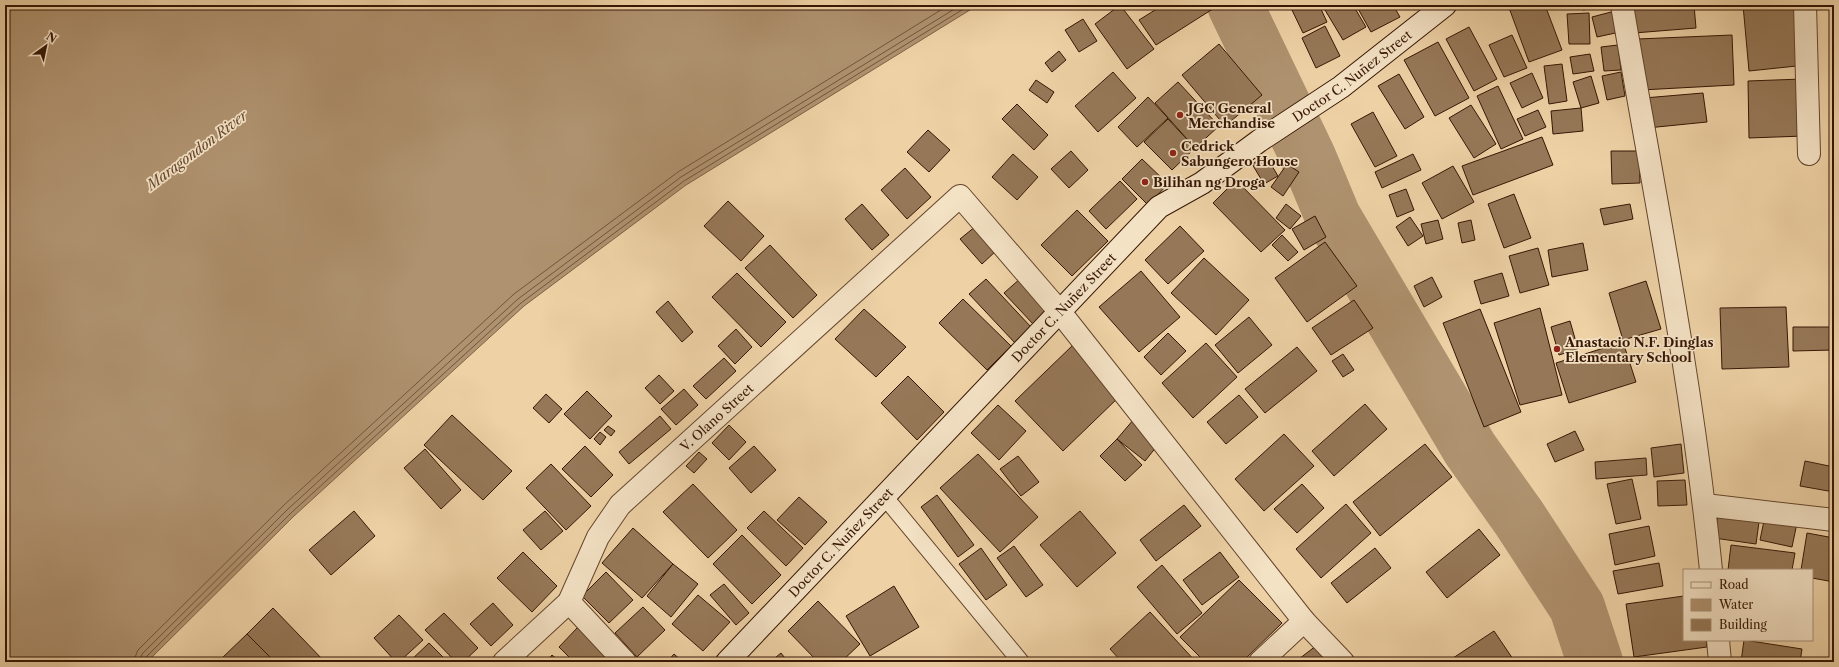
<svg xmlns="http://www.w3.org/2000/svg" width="1839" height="667" viewBox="0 0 1839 667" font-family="'Libre Caslon Text',serif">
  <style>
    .water { fill: #af926f; stroke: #7f6044 }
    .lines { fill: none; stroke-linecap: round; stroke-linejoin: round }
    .shore { stroke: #72543a; stroke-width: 1 }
    .river { stroke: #af926f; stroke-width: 56 }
    .building { fill: #967858; stroke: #361604 }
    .service-casing { stroke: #64452c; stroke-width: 18 }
    .minor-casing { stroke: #64452c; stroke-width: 24 }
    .secondary-casing { stroke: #361604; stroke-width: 24 }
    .service { stroke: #f4e2c5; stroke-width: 16 }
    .minor { stroke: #f4e2c5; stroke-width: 22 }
    .secondary { stroke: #f4e2c5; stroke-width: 22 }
    .poi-dot { fill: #8f2418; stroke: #f4e2c5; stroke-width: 1.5 }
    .labels { text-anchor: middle; stroke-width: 3.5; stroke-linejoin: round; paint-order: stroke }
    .street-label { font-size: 13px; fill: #361604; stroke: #f4e2c5 }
    .poi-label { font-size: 13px; font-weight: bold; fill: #361604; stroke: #f4e2c5; text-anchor: start }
    .water-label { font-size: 14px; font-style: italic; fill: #66482f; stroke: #f4e2c5 }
  </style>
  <rect width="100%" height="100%" fill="#eed2a6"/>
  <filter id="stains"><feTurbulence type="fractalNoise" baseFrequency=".005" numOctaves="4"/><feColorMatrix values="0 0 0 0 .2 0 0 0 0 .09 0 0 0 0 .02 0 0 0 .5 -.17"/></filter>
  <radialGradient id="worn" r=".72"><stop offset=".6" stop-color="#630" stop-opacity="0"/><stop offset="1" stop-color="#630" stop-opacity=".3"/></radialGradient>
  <path class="water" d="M5 5H978L686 185 524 306 294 516 147 662H5Z"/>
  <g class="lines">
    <g class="shore">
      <path d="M133 662 138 650 284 505 514 294 678 172 949 5"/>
      <path d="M140 662 142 654 288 509 518 299 681 177 961 5"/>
      <path d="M145 662 146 657 291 513 521 303 684 181 970 5"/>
    </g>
    <path class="river" d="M1235 5 1308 157 1333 217 1470 449 1519 518 1577 607 1595 662"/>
  </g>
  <g class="building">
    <path d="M1120 5 1154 49 1127 69 1095 24Z"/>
    <path d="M1163 5H1219L1156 45 1139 20Z"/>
    <path d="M1303 5H1319L1327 22 1303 33 1292 10Z"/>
    <path d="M1322 5H1353L1366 27 1343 40Z"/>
    <path d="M1356 5H1393L1400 17 1371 32Z"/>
    <path d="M1411 5H1421L1414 10Z"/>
    <path d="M1508 5H1545L1562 50 1529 62Z"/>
    <path d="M1582 5H1611L1583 10Z"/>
    <path d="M1631 5H1694L1696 28 1634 33Z"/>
    <path d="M1743 5H1799L1806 65 1749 71Z"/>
    <path d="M1615 11 1620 32 1597 37 1592 17Z"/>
    <path d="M1589 13 1590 44H1569L1567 14Z"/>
    <path d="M1083 19 1097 41 1079 52 1065 30Z"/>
    <path d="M1834 19V36L1831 20Z"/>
    <path d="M1325 26 1340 56 1316 68 1302 38Z"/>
    <path d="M1469 27 1497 79 1474 91 1446 39Z"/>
    <path d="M1512 35 1527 68 1504 77 1489 45Z"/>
    <path d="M1732 35 1734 85 1641 90 1638 39Z"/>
    <path d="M1438 42 1469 98 1435 116 1404 60Z"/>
    <path d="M1219 44 1262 95 1225 126 1182 75Z"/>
    <path d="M1618 45 1621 70 1604 71 1601 47Z"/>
    <path d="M1059 51 1066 60 1052 72 1045 63Z"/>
    <path d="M1590 54 1594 71 1573 74 1570 57Z"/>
    <path d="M1562 64 1567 101 1549 104 1544 66Z"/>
    <path d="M1113 72 1136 98 1098 132 1075 106Z"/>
    <path d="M1621 72 1625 96 1607 100 1602 76Z"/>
    <path d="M1532 73 1543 98 1522 108 1510 83Z"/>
    <path d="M1399 74 1424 117 1405 129 1378 86Z"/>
    <path d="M1591 76 1599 103 1581 108 1573 82Z"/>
    <path d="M1802 79 1804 136 1749 138 1748 81Z"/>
    <path d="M1036 80 1054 92 1047 103 1029 90Z"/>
    <path d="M1178 82 1219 126 1195 148 1155 103Z"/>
    <path d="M1498 86 1523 139 1501 149 1477 96Z"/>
    <path d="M1703 93 1707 122 1647 128 1644 98Z"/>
    <path d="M1148 97 1168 118 1137 147 1118 127Z"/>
    <path d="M1017 104 1048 135 1034 150 1002 119Z"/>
    <path d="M1471 105 1496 144 1474 158 1449 118Z"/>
    <path d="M1581 108 1583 131 1553 134 1551 111Z"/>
    <path d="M1538 110 1546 127 1525 136 1517 119Z"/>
    <path d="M1373 112 1397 156 1375 167 1351 124Z"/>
    <path d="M1168 119 1195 148 1172 170 1144 142Z"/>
    <path d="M928 130 950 150 929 172 907 152Z"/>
    <path d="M1542 137 1553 165 1473 195 1462 166Z"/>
    <path d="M1071 151 1088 170 1069 188 1051 169Z"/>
    <path d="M1611 151H1639L1640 183 1612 184Z"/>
    <path d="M1013 154 1038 177 1017 200 992 177Z"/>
    <path d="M1413 154 1421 170 1382 188 1375 172Z"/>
    <path d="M1266 156 1278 176 1264 184 1252 164Z"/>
    <path d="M1142 159 1168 184 1148 205 1122 179Z"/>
    <path d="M1287 164 1299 172 1283 196 1271 187Z"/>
    <path d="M1453 166 1474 202 1442 219 1422 183Z"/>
    <path d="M905 168 931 197 907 219 881 190Z"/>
    <path d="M1236 180 1285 230 1261 252 1213 203Z"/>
    <path d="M1120 181 1137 199 1106 229 1089 211Z"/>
    <path d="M1406 189 1414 210 1397 217 1389 195Z"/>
    <path d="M1514 194 1531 238 1504 248 1488 204Z"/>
    <path d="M728 201 764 236 741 261 704 226Z"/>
    <path d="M862 204 889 235 872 250 845 219Z"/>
    <path d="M1286 204 1301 216 1290 229 1276 218Z"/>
    <path d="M1630 204 1633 219 1604 225 1600 209Z"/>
    <path d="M1077 210 1108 241 1072 276 1041 245Z"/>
    <path d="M1315 216 1326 237 1304 250 1292 229Z"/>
    <path d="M1410 217 1423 236 1408 246 1396 227Z"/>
    <path d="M1438 220 1443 239 1426 244 1421 224Z"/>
    <path d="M1471 220 1475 240 1462 243 1458 223Z"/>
    <path d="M976 226 997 250 982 264 960 239Z"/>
    <path d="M1180 226 1204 251 1168 284 1145 260Z"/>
    <path d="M1282 235 1298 252 1288 261 1272 245Z"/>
    <path d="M1325 242 1357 286 1307 322 1275 278Z"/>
    <path d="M1583 243 1588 270 1552 277 1548 250Z"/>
    <path d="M770 245 817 295 793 318 745 268Z"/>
    <path d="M1538 248 1549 285 1520 293 1509 256Z"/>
    <path d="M1204 258 1249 300 1216 335 1171 293Z"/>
    <path d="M1141 271 1180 317 1139 352 1099 307Z"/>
    <path d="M737 273 786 322 761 347 712 297Z"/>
    <path d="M1502 273 1509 296 1481 304 1474 281Z"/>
    <path d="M1432 277 1442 297 1424 307 1414 286Z"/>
    <path d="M1021 278 1049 309 1033 324 1004 293Z"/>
    <path d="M986 279 1031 327 1015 343 969 294Z"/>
    <path d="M1646 281 1661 329 1623 340 1609 293Z"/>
    <path d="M963 299 1011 346 987 370 939 323Z"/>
    <path d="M1354 300 1373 328 1331 355 1312 328Z"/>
    <path d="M668 301 693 332 682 342 656 312Z"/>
    <path d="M1786 307 1789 367 1722 369 1720 308Z"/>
    <path d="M1540 308 1562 395 1520 405 1494 323Z"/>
    <path d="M864 309 906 347 876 377 835 339Z"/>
    <path d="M1480 309 1521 412 1484 427 1443 323Z"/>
    <path d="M1249 317 1272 345 1238 373 1215 345Z"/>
    <path d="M1570 321 1578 349 1559 355 1551 327Z"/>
    <path d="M1793 327H1834V350L1793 351Z"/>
    <path d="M736 329 752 347 735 364 718 346Z"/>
    <path d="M1168 333 1186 351 1161 375 1144 357Z"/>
    <path d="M1623 342 1636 382 1569 403 1556 363Z"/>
    <path d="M1206 343 1237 377 1193 418 1162 383Z"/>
    <path d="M1073 345 1121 395 1063 451 1015 401Z"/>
    <path d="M1297 347 1317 371 1265 413 1245 389Z"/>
    <path d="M1343 354 1354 370 1343 377 1332 361Z"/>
    <path d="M724 358 736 371 706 399 693 386Z"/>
    <path d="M659 375 674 391 660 404 645 388Z"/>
    <path d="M908 376 944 412 917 440 881 403Z"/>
    <path d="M684 389 698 405 676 425 661 409Z"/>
    <path d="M587 391 612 416 590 439 564 414Z"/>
    <path d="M546 394 562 409 549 423 533 408Z"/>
    <path d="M1239 395 1258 417 1226 444 1207 422Z"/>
    <path d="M1365 404 1387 429 1334 476 1312 451Z"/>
    <path d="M998 405 1026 431 999 460 971 433Z"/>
    <path d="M452 415 512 471 483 500 424 445Z"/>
    <path d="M660 416 671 429 629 464 619 452Z"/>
    <path d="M1134 419 1161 441 1145 461 1117 439Z"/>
    <path d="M729 425 746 442 729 460 712 443Z"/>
    <path d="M608 426 615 431 611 436 604 430Z"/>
    <path d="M1575 431 1584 450 1555 462 1547 444Z"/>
    <path d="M600 432 606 437 600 445 594 439Z"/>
    <path d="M1284 434 1314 466 1264 511 1235 479Z"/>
    <path d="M1117 439 1142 465 1125 481 1100 456Z"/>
    <path d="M1425 444 1452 477 1380 536 1353 502Z"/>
    <path d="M1681 444 1684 473 1654 477 1651 448Z"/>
    <path d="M585 446 613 475 591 497 562 469Z"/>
    <path d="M754 446 776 470 751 493 729 468Z"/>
    <path d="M425 449 461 490 441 509 404 468Z"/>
    <path d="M699 452 707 459 694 473 686 466Z"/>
    <path d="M978 454 1038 517 1000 552 940 488Z"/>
    <path d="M1018 456 1039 482 1021 496 1000 469Z"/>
    <path d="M1646 458 1647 475 1596 479 1595 462Z"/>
    <path d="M1805 461 1834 467V492L1800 486Z"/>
    <path d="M551 464 591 506 566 530 526 488Z"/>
    <path d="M1632 479 1641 519 1616 524 1607 484Z"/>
    <path d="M1685 480 1687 505 1658 506 1657 481Z"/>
    <path d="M693 484 737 530 708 558 663 512Z"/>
    <path d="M1302 484 1324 508 1297 533 1274 509Z"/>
    <path d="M937 495 974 545 958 557 921 507Z"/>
    <path d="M799 497 827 522 805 545 777 520Z"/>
    <path d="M1346 504 1371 533 1321 578 1296 549Z"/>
    <path d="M1184 505 1201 526 1156 561 1140 540Z"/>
    <path d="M354 511 375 536 331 575 309 550Z"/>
    <path d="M545 511 563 531 541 550 523 530Z"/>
    <path d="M764 511 803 548 786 566 747 528Z"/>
    <path d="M1080 511 1116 553 1077 587 1040 545Z"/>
    <path d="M1718 515 1759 522 1756 544 1714 538Z"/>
    <path d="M1765 516 1797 523 1792 547 1760 540Z"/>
    <path d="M1649 526 1655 556 1615 565 1609 534Z"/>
    <path d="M633 528 673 564 642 598 602 563Z"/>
    <path d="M1479 529 1500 555 1447 598 1426 572Z"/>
    <path d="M1807 533 1834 538V582L1812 578V570H1801Z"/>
    <path d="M742 535 781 575 752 604 713 564Z"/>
    <path d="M1731 545 1795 553 1792 570H1728Z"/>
    <path d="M1014 546 1043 585 1026 597 997 558Z"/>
    <path d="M981 548 1007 585 986 600 959 564Z"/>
    <path d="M1375 548 1391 568 1347 603 1331 583Z"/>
    <path d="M523 552 557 586 532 612 497 578Z"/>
    <path d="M1220 552 1239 577 1202 605 1183 580Z"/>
    <path d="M1659 563 1663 586 1618 594 1613 571Z"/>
    <path d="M673 564 698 584 671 617 647 596Z"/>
    <path d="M1162 565 1202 613 1177 634 1137 587Z"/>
    <path d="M606 572 633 600 609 623 582 596Z"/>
    <path d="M1239 580 1282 623 1242 662H1205L1180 637Z"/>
    <path d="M724 584 749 613 736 625 710 595Z"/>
    <path d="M894 586 919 627 870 656 846 616Z"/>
    <path d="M698 595 730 622 703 651 672 624Z"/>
    <path d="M1684 596V640H1706L1707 647 1634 657 1626 604Z"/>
    <path d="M818 601 860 644 841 662H818L788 631Z"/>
    <path d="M493 603 513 625 491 646 470 624Z"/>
    <path d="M643 607 665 630 637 657 615 633Z"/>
    <path d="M273 608 325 662H275L247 634Z"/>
    <path d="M1150 612 1196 662H1122L1110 649Z"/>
    <path d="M444 613 478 648 463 662H456L425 630Z"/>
    <path d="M399 615 423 640 399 662H396L374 638Z"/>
    <path d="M578 627 608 655 601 662H574L559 647Z"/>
    <path d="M1494 631 1515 662H1447Z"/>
    <path d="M247 634 275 662H224L221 659Z"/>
    <path d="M1744 640 1802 649 1800 662H1741Z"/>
    <path d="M1321 642 1337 662H1295Z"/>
    <path d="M429 643 448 662H409Z"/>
    <path d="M781 653 788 662H770Z"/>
    <path d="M674 654 683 662H667Z"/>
    <path d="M552 655 560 662H546Z"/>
  </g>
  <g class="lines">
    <defs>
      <path id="service" d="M884 496 1021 662"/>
      <g id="minor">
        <path d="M1622 5C1654 193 1692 380 1711 570"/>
        <path d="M1805 5 1809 154"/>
        <path d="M1705 505 1834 520"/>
        <path d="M569 602 625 662"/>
        <path d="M1718 640 1720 662"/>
        <path id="s1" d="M504 662 569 602 598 537 620 505 960 196 1060 312 1304 621 1343 662"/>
        <path d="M1260 662 1304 621"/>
      </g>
      <g id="secondary">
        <path id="s2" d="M727 662 1159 207 1202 183 1259 141 1341 87 1445 5"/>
      </g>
    </defs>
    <use href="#service" class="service-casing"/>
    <use href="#minor" class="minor-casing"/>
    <use href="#secondary" class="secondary-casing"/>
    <use href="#service" class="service"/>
    <use href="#minor" class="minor"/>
    <use href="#secondary" class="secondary"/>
  </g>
  <g class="poi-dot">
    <circle cx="1180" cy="115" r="4"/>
    <circle cx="1173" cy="153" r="4"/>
    <circle cx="1145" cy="182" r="4"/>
    <circle cx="1557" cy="349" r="4"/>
  </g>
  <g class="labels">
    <g class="street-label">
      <text dy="5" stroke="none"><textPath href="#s2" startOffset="861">Doctor C. Nuñez Street</textPath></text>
      <text dy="5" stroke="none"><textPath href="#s2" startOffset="489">Doctor C. Nuñez Street</textPath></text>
      <text dy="5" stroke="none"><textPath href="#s1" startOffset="329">V. Olano Street</textPath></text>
      <text dy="5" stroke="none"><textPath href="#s2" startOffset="165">Doctor C. Nuñez Street</textPath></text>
    </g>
    <g class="poi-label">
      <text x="1188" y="113">JGC General<tspan x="1188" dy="15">Merchandise</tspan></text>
      <text x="1181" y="151">Cedrick<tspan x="1181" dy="15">Sabungero House</tspan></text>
      <text x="1153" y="187">Bilihan ng Droga</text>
      <text x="1565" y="347">Anastacio N.F. Dinglas<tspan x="1565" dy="15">Elementary School</tspan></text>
    </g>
    <g class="water-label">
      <text transform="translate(197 150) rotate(-37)" y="5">Maragondon River</text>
    </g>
  </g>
  <rect width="1839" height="667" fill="none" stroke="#eed2a6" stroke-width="20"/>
  <rect x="6" y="6" width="1827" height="655" fill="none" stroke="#361604" stroke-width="2"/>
  <rect x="10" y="10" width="1819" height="647" fill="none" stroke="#361604"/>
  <rect x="1683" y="569" width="130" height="72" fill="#f4e2c5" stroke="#a89078"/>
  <rect x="1691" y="582" width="20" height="6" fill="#f4e2c5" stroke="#a89078"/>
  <text x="1719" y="589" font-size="12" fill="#361604">Road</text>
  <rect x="1691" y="599" width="20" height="12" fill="#af926f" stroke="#a89078"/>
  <text x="1719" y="609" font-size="12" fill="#361604">Water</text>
  <rect x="1691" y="619" width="20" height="12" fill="#967858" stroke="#a89078"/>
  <text x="1719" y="629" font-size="12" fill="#361604">Building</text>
  <g transform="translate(46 46) rotate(33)" stroke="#f4e2c5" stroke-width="3" paint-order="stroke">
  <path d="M0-3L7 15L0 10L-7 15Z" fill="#361604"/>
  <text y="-6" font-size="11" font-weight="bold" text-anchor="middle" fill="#361604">N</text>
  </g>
  <rect width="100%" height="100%" filter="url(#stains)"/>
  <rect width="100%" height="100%" fill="url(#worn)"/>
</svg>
